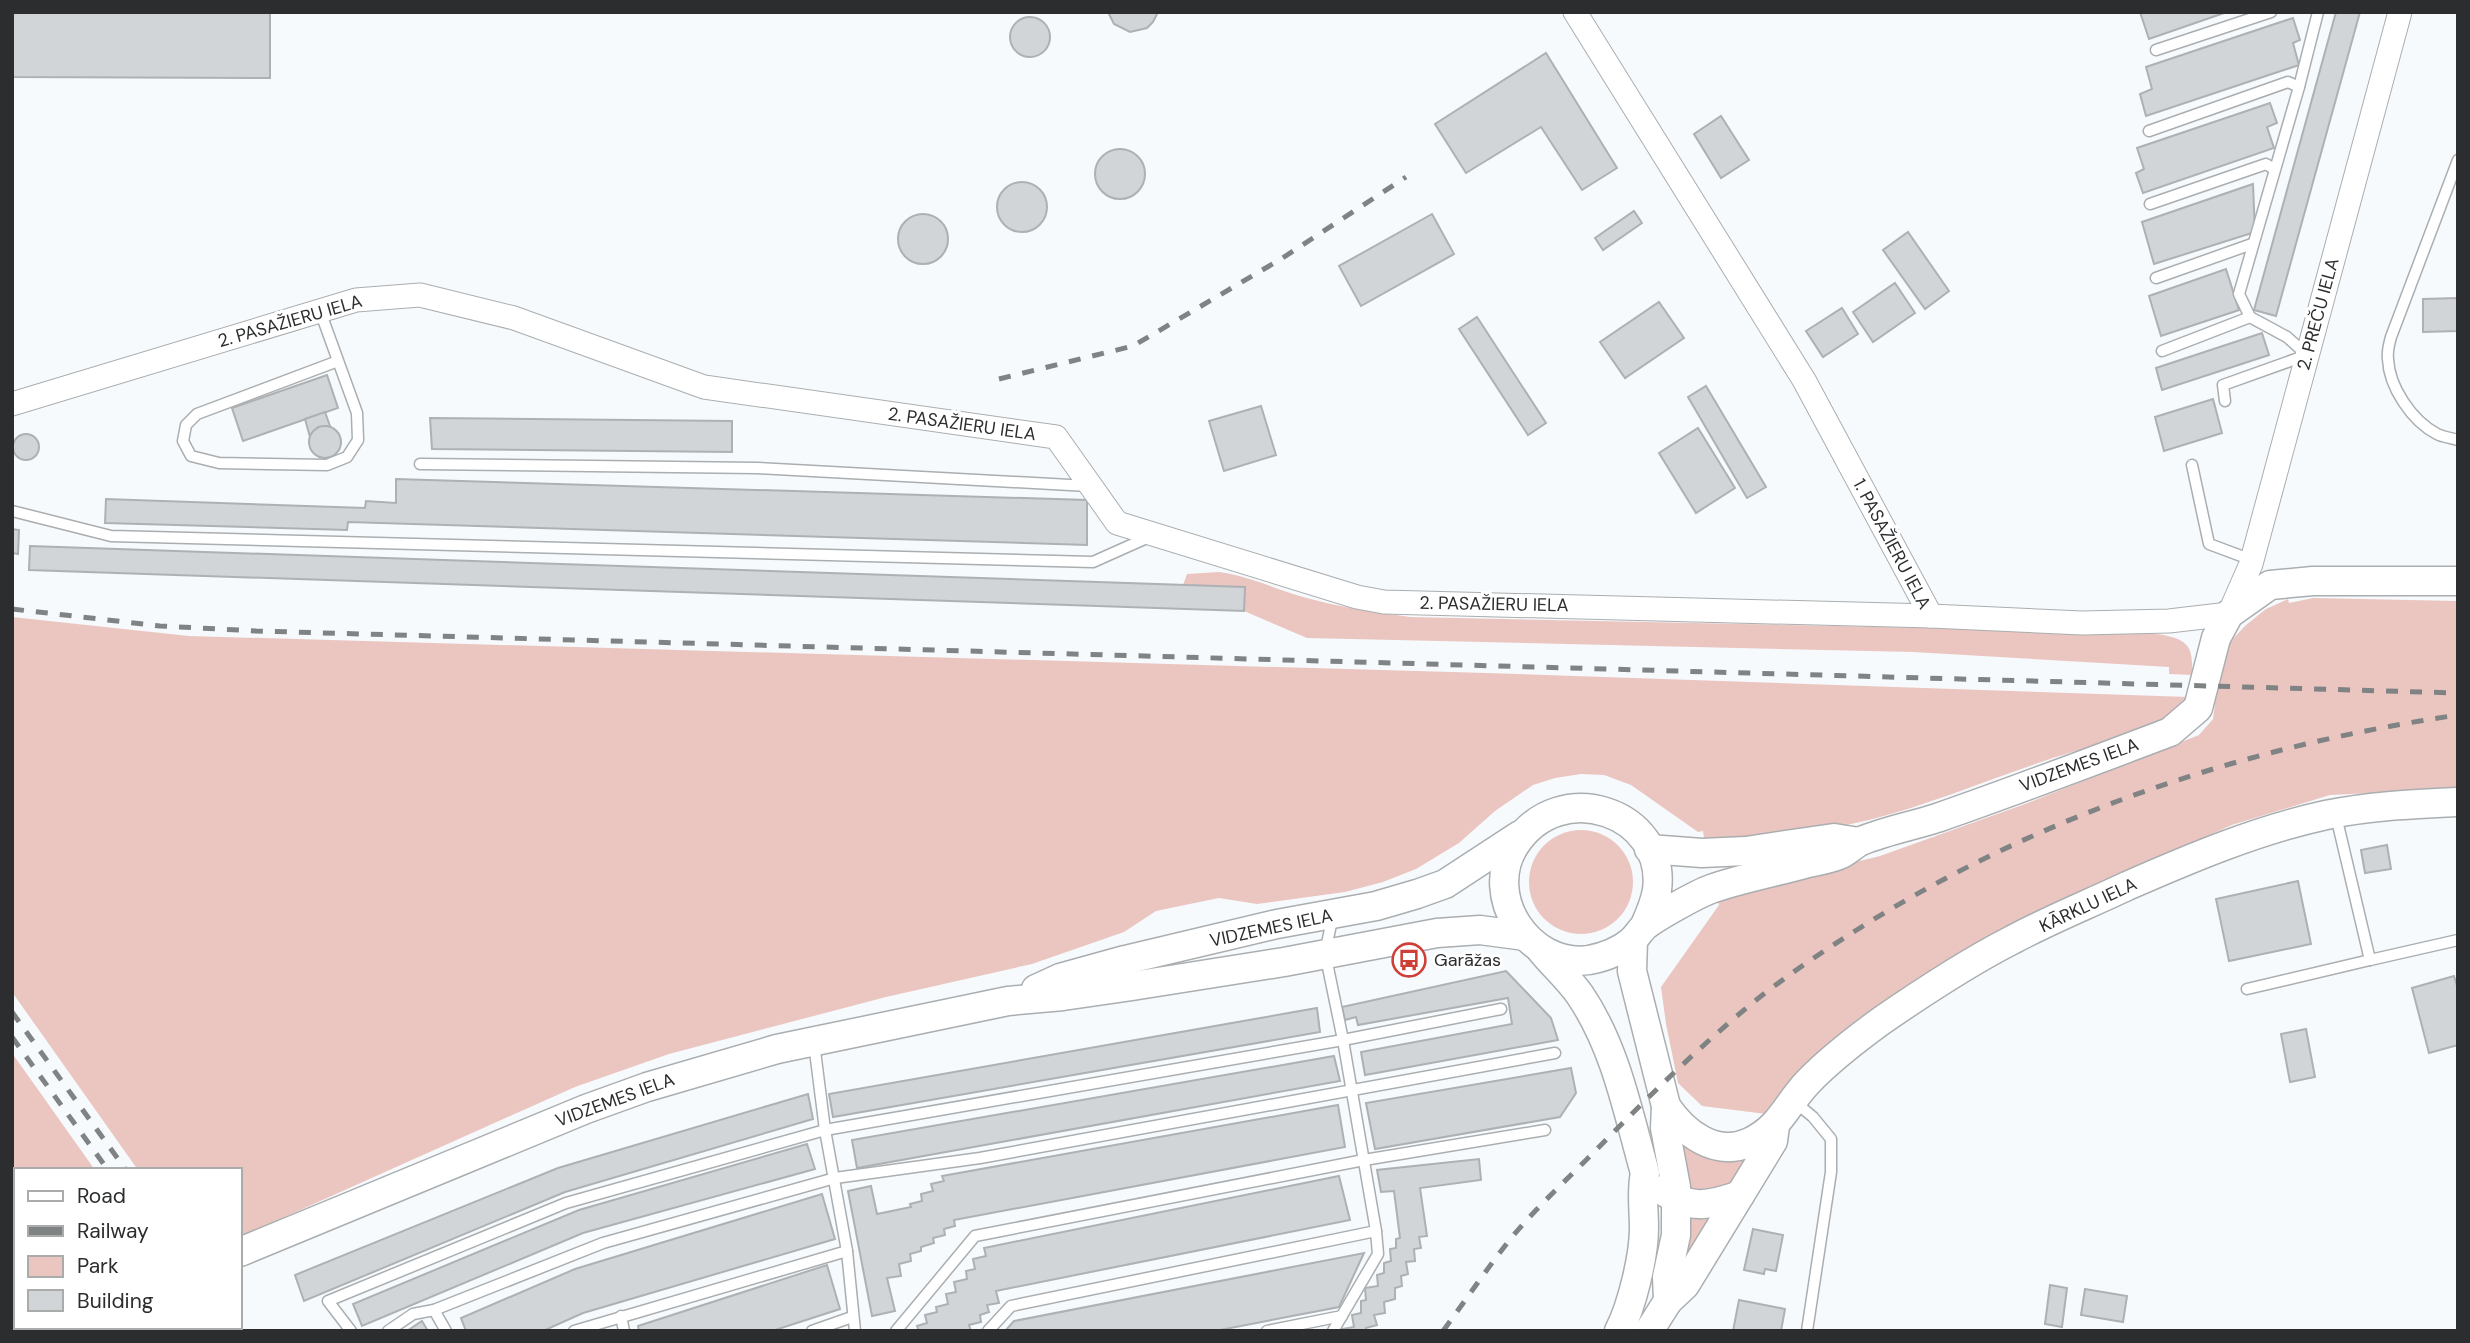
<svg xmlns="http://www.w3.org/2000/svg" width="2470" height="1343" viewBox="0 0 2470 1343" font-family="'DM Sans',sans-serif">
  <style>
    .green { fill: #ebc6c1 }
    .building { fill: #d1d5d8; stroke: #aeb1b4; stroke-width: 2 }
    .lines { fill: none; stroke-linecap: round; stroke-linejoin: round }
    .service-casing { stroke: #aaaeb0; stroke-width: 13 }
    .minor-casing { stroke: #aaaeb0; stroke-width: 25 }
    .tertiary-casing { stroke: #aaaeb0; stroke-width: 31 }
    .service { stroke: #fff; stroke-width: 10 }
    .minor { stroke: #fff; stroke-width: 23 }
    .tertiary { stroke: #fff; stroke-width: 28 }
    .rail { stroke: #808384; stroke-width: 5; stroke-dasharray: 12 12; stroke-linecap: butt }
    .labels { text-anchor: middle; stroke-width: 6; stroke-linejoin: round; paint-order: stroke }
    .street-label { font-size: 18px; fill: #2b2d2e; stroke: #fff }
    .poi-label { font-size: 18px; fill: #2b2d2e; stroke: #fff; text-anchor: start }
  </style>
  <rect width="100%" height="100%" fill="#f6fafd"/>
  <g class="green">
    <path d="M1219 572C1249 576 1275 589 1303 597 1339 607 1374 612 1410 617L2118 632C2135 633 2178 631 2188 647 2193 655 2192 666 2192 675L2169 674V667L1913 652 1307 638 1244 611V587L1183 585 1187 574Z"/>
    <path d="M2313 598 2458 601V789L2330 795 2232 825 2084 890 1988 937 1766 1114 1702 1106 1678 1083 1666 1024 1661 987 1719 905 1716 896 1880 856 2025 804 2199 735 2213 719 2219 673 2227 645 2246 625 2266 609 2288 599 2289 603Z"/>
    <path d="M12 617 189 636 1486 673 2189 697C2171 728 2085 747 2050 759 1990 779 1931 804 1869 820 1815 833 1760 839 1705 844L1703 831 1698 832 1631 785 1604 775 1581 774 1555 778 1533 785 1495 811 1459 843 1416 869 1383 882 1345 892 1257 904 1219 898 1156 911 1124 932 1032 964 886 997 669 1054 575 1087 240 1237V1170H138L12 992Z"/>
    <circle cx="1581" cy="882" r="52"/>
    <path d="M12 1053 95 1170H16V1237L12 1239Z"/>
    <path d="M1679 1141 1754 1151C1732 1191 1732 1191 1686 1191Z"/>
    <path d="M1688 1212H1719L1683 1264Z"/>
    <path d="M16 1251V1315L12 1316V1253Z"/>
    <path d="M115 1327H173V1331H110Z"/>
  </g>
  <g class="building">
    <path d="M12 12H270V78L12 77Z"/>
    <path d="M1108 12H1158L1153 22 1147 28 1130 32 1114 24Z"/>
    <path d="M2140 12H2227L2149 39Z"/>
    <path d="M2336 12H2360L2276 316 2254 310Z"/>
    <circle cx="1030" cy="37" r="20"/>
    <path d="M2293 18 2300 40 2293 43 2299 65 2146 116 2140 94 2152 89 2146 67Z"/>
    <path d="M1546 53 1617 168 1582 190 1541 127 1466 173 1435 124Z"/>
    <path d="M2270 103 2277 123 2267 127 2274 148 2143 193 2136 173 2144 169 2137 148Z"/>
    <path d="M1721 116 1749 160 1721 178 1694 134Z"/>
    <circle cx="1120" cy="174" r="25"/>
    <circle cx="1022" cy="207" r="25"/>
    <path d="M2253 184 2255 232 2154 264 2142 222Z"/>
    <path d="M1634 211 1642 223 1603 250 1595 238Z"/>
    <circle cx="923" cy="239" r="25"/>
    <path d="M1432 214 1454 254 1361 306 1339 266Z"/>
    <path d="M1908 232 1949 291 1925 309 1883 250Z"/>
    <path d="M2226 269 2239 310 2161 336 2149 296Z"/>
    <path d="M1895 283 1915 313 1873 342 1853 312Z"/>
    <path d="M2458 298V331L2423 332V299Z"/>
    <path d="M1659 302 1684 338 1625 378 1600 342Z"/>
    <path d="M1842 308 1858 334 1823 357 1806 331Z"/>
    <path d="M1477 317 1546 423 1528 435 1459 329Z"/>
    <path d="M2262 333 2269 355 2162 390 2156 368Z"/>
    <path d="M327 375 338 408 243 441 232 408Z"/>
    <path d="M1706 386 1766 487 1747 498 1688 397Z"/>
    <path d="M2213 399 2222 433 2164 451 2155 417Z"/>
    <path d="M1261 406 1276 455 1224 471 1209 421Z"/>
    <path d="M325 412 330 426 318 427 310 437 305 419Z"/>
    <path d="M430 418 732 421V452L432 449Z"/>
    <circle cx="325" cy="442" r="16"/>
    <path d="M1698 428 1735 488 1696 513 1659 453Z"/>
    <circle cx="26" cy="447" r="13"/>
    <path d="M396 479 1087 500V545L348 522 347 530 105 523 106 499 365 508 366 501 396 503Z"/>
    <path d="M12 529 19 530 18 554 12 553Z"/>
    <path d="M30 546 1245 587 1244 611 29 570Z"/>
    <path d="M2387 845 2391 869 2365 873 2361 850Z"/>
    <path d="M2298 881 2311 944 2229 961 2216 899Z"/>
    <path d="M1506 971 1551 1018 1558 1040 1365 1075 1361 1052 1512 1024 1508 998 1358 1025 1356 1017 1345 1020 1342 1007Z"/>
    <path d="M2454 976 2458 989V1045L2429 1053 2412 988Z"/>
    <path d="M1317 1008 1320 1032 833 1117 829 1094Z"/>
    <path d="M2306 1029 2315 1077 2290 1082 2281 1034Z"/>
    <path d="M1334 1056 1340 1081 857 1168 852 1140Z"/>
    <path d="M1571 1068 1576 1093 1560 1117 1375 1149 1366 1103Z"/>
    <path d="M808 1094 813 1119 565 1192 304 1301 295 1275 558 1168Z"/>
    <path d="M1338 1105 1345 1147 954 1220 955 1226 944 1229 945 1235 933 1238 934 1243 921 1247V1251L910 1254 911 1261 899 1264 901 1276 887 1278 895 1311 872 1316 848 1191 871 1186 877 1214 911 1207 910 1204 922 1201 921 1194 933 1191 931 1184 944 1181 942 1176Z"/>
    <path d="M807 1144 815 1169 583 1233 362 1326 353 1304 579 1210Z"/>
    <path d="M1479 1159 1481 1180 1420 1188 1427 1236 1419 1237 1421 1248 1414 1249 1415 1261 1406 1262 1408 1274 1401 1276 1402 1286 1395 1288V1299L1384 1302 1385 1313 1374 1315 1377 1325 1366 1328V1331H1342V1329L1354 1327 1352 1315 1361 1313V1301L1366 1300 1365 1288 1378 1286 1377 1275 1384 1273V1263L1391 1261 1390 1249 1396 1248V1239L1400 1238 1394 1191 1381 1192 1377 1170Z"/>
    <path d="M1339 1176 1350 1220 996 1291 999 1303 987 1305 989 1312 980 1315 981 1322 969 1325 971 1331H919L917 1326 927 1323 925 1315 937 1312 936 1307 948 1304 946 1294 956 1292 954 1282 967 1279 966 1271 975 1269 973 1259 986 1256 984 1248Z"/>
    <path d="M822 1194 835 1239 583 1313 543 1331H466L461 1318 575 1269Z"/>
    <path d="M1753 1229 1783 1235 1776 1271 1765 1269 1764 1274 1744 1270Z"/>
    <path d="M1364 1253 1339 1307 1215 1331H1005L1014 1321Z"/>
    <path d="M827 1265 840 1309 772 1331H639L638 1326Z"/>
    <path d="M2050 1285 2067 1288 2062 1327 2045 1324Z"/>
    <path d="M2085 1289 2127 1296 2123 1322 2081 1315Z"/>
    <path d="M1739 1300 1785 1309 1781 1331H1733Z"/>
    <path d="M422 1321 428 1331H407Z"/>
  </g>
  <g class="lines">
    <defs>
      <g id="service">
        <path d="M2156 50 2271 12"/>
        <path d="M2149 131 2288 82 2299 87"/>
        <path d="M2458 160 2391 337C2389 344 2387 352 2388 359 2389 387 2412 421 2437 434 2443 437 2451 438 2458 440"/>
        <path d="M2150 204 2266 164 2274 169"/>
        <path d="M2156 278 2252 244"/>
        <path d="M320 311 357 413 358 440 347 457 327 465 219 463 191 456 183 441 186 425 197 414 338 361"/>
        <path d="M2162 351 2250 317"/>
        <path d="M2307 355 2287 337 2250 317 2239 294 2299 87 2318 12"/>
        <path d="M2225 401 2223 385 2307 355"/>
        <path d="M420 464 757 468 1088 486"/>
        <path d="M2192 465 2209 544 2252 560"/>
        <path d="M12 511 111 536 1093 562 1149 537"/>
        <path d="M2370 960 2458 940"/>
        <path d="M2247 989 2370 960 2336 816"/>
        <path d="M814 1043 825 1130 847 1251 855 1331"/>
        <path d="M1795 1102 1813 1117 1831 1139V1172L1807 1331"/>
        <path d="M434 1310 446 1331"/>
        <path d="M621 1316 624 1331"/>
        <path d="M351 1331 328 1301 566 1203 825 1130 1343 1040 1501 1009"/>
        <path d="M388 1331 413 1314 434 1310 603 1243 835 1178 980 1158 1555 1053"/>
        <path d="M574 1331 847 1251"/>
        <path d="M812 1331 852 1317"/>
        <path d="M896 1331 975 1236 1364 1160 1545 1130"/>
        <path d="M988 1331 1011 1306 1376 1231 1343 1040 1325 953 1333 915"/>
        <path d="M1267 1331 1342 1316"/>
        <path d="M1333 1331 1378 1254 1376 1231"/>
      </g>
      <g id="minor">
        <path d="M1575 12 1804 380 1931 616"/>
        <path d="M12 404 356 300 420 295 514 318 704 387 1056 437 1117 523 1357 597 1384 602 1931 616 2082 623 2169 621 2229 614 2251 564 2400 12"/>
        <path d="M12 1328 17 1327"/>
      </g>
      <g id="tertiary">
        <path d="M1649 849 1702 853 1746 851 1834 838 1859 842"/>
        <path d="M1645 925C1650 914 1655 903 1657 890 1667 813 1560 775 1515 845 1482 896 1529 968 1589 960 1605 957 1620 951 1632 941 1637 936 1641 929 1646 925 1658 916 1697 894 1711 889 1742 878 1776 872 1808 863 1818 861 1829 859 1839 855 1847 852 1853 845 1861 841 1885 831 1912 826 1937 818 2015 791 2093 761 2170 732L2198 708 2216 638 2229 614 2270 585 2313 581H2458"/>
        <path d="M1633 940 1632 971 1666 1106C1684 1133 1716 1158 1750 1142 1781 1127 1786 1105 1808 1082 1830 1059 1855 1040 1881 1021 1923 992 1967 963 2012 940 2049 920 2089 904 2127 886 2191 858 2257 830 2326 815 2369 806 2414 804 2458 802"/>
        <path d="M1541 950C1553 965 1569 979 1580 995 1616 1048 1628 1113 1645 1173 1641 1192 1644 1209 1644 1228 1644 1256 1632 1306 1619 1331"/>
        <path d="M1036 989 1060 978 1125 960 1277 924 1376 906 1417 894 1445 884 1520 835"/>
        <path d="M1666 1106 1665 1128 1676 1187V1235L1667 1277 1668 1301"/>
        <path d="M1662 1190C1689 1210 1709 1206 1740 1195"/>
        <path d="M240 1252 586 1109 647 1087 777 1049 1008 1001 1063 996 1132 986 1284 962 1437 933 1480 930 1525 936"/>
        <path d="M54 1331 63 1327"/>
        <path d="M1649 1331 1668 1301 1685 1285 1773 1141 1775 1126"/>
      </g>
    </defs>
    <use href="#service" class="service-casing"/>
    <use href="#minor" class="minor-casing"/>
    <use href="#tertiary" class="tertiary-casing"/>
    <use href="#service" class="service"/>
    <use href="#minor" class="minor"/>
    <use href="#tertiary" class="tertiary"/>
    <g class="rail">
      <path d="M999 379 1133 346 1281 259 1406 177"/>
      <path d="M12 609 160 626 256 631 2458 693"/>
      <path d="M12 1012 126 1170"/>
      <path d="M12 1037 108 1170"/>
      <path d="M221 1327 223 1331"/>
      <path d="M238 1327 241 1331"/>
      <path d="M1443 1331C1465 1301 1486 1270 1508 1242 1536 1207 1571 1176 1602 1144 1649 1096 1698 1048 1750 1005 1783 978 1819 954 1855 931 2038 815 2245 746 2458 715"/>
    </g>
  </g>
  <defs>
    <symbol id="bus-ring" viewBox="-11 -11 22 22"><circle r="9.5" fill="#fff" stroke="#cd3f37" stroke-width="1.5"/><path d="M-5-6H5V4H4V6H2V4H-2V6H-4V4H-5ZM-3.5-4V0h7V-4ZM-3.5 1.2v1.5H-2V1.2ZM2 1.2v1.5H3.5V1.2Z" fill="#cd3f37"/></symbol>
  </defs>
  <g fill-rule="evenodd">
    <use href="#bus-ring" x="1390" y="941" width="38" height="38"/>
  </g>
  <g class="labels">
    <g class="street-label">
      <text transform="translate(2318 314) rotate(-75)" y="6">2. PREČU IELA</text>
      <text transform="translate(290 321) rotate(-16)" y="6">2. PASAŽIERU IELA</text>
      <text transform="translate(962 424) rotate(8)" y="6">2. PASAŽIERU IELA</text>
      <text transform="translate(1892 544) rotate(62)" y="6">1. PASAŽIERU IELA</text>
      <text transform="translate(1494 604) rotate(1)" y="6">2. PASAŽIERU IELA</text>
      <text transform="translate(2079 765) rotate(-20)" y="6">VIDZEMES IELA</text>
      <text transform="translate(2088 905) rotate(-25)" y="6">KĀRKLU IELA</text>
      <text transform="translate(1271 928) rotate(-12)" y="6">VIDZEMES IELA</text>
      <text transform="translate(615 1100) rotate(-20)" y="6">VIDZEMES IELA</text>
    </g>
    <g class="poi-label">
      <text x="1434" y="966">Garāžas</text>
    </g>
  </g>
  <rect width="2470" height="1343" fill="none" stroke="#2b2d2e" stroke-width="28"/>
  <rect x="14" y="1168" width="228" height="161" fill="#ffffff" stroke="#aaabab" stroke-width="2"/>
  <rect x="28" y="1191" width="35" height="10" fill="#ffffff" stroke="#aaabab" stroke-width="2"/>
  <text x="77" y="1203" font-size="21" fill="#2b2d2e">Road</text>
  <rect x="28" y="1226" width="35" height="10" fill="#808384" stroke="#aaabab" stroke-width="2"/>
  <text x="77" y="1238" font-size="21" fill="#2b2d2e">Railway</text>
  <rect x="28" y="1256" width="35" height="21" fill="#ebc6c1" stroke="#aaabab" stroke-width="2"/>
  <text x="77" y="1273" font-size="21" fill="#2b2d2e">Park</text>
  <rect x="28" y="1290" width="35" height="21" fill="#d1d5d8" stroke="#aaabab" stroke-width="2"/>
  <text x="77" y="1308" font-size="21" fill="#2b2d2e">Building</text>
</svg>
